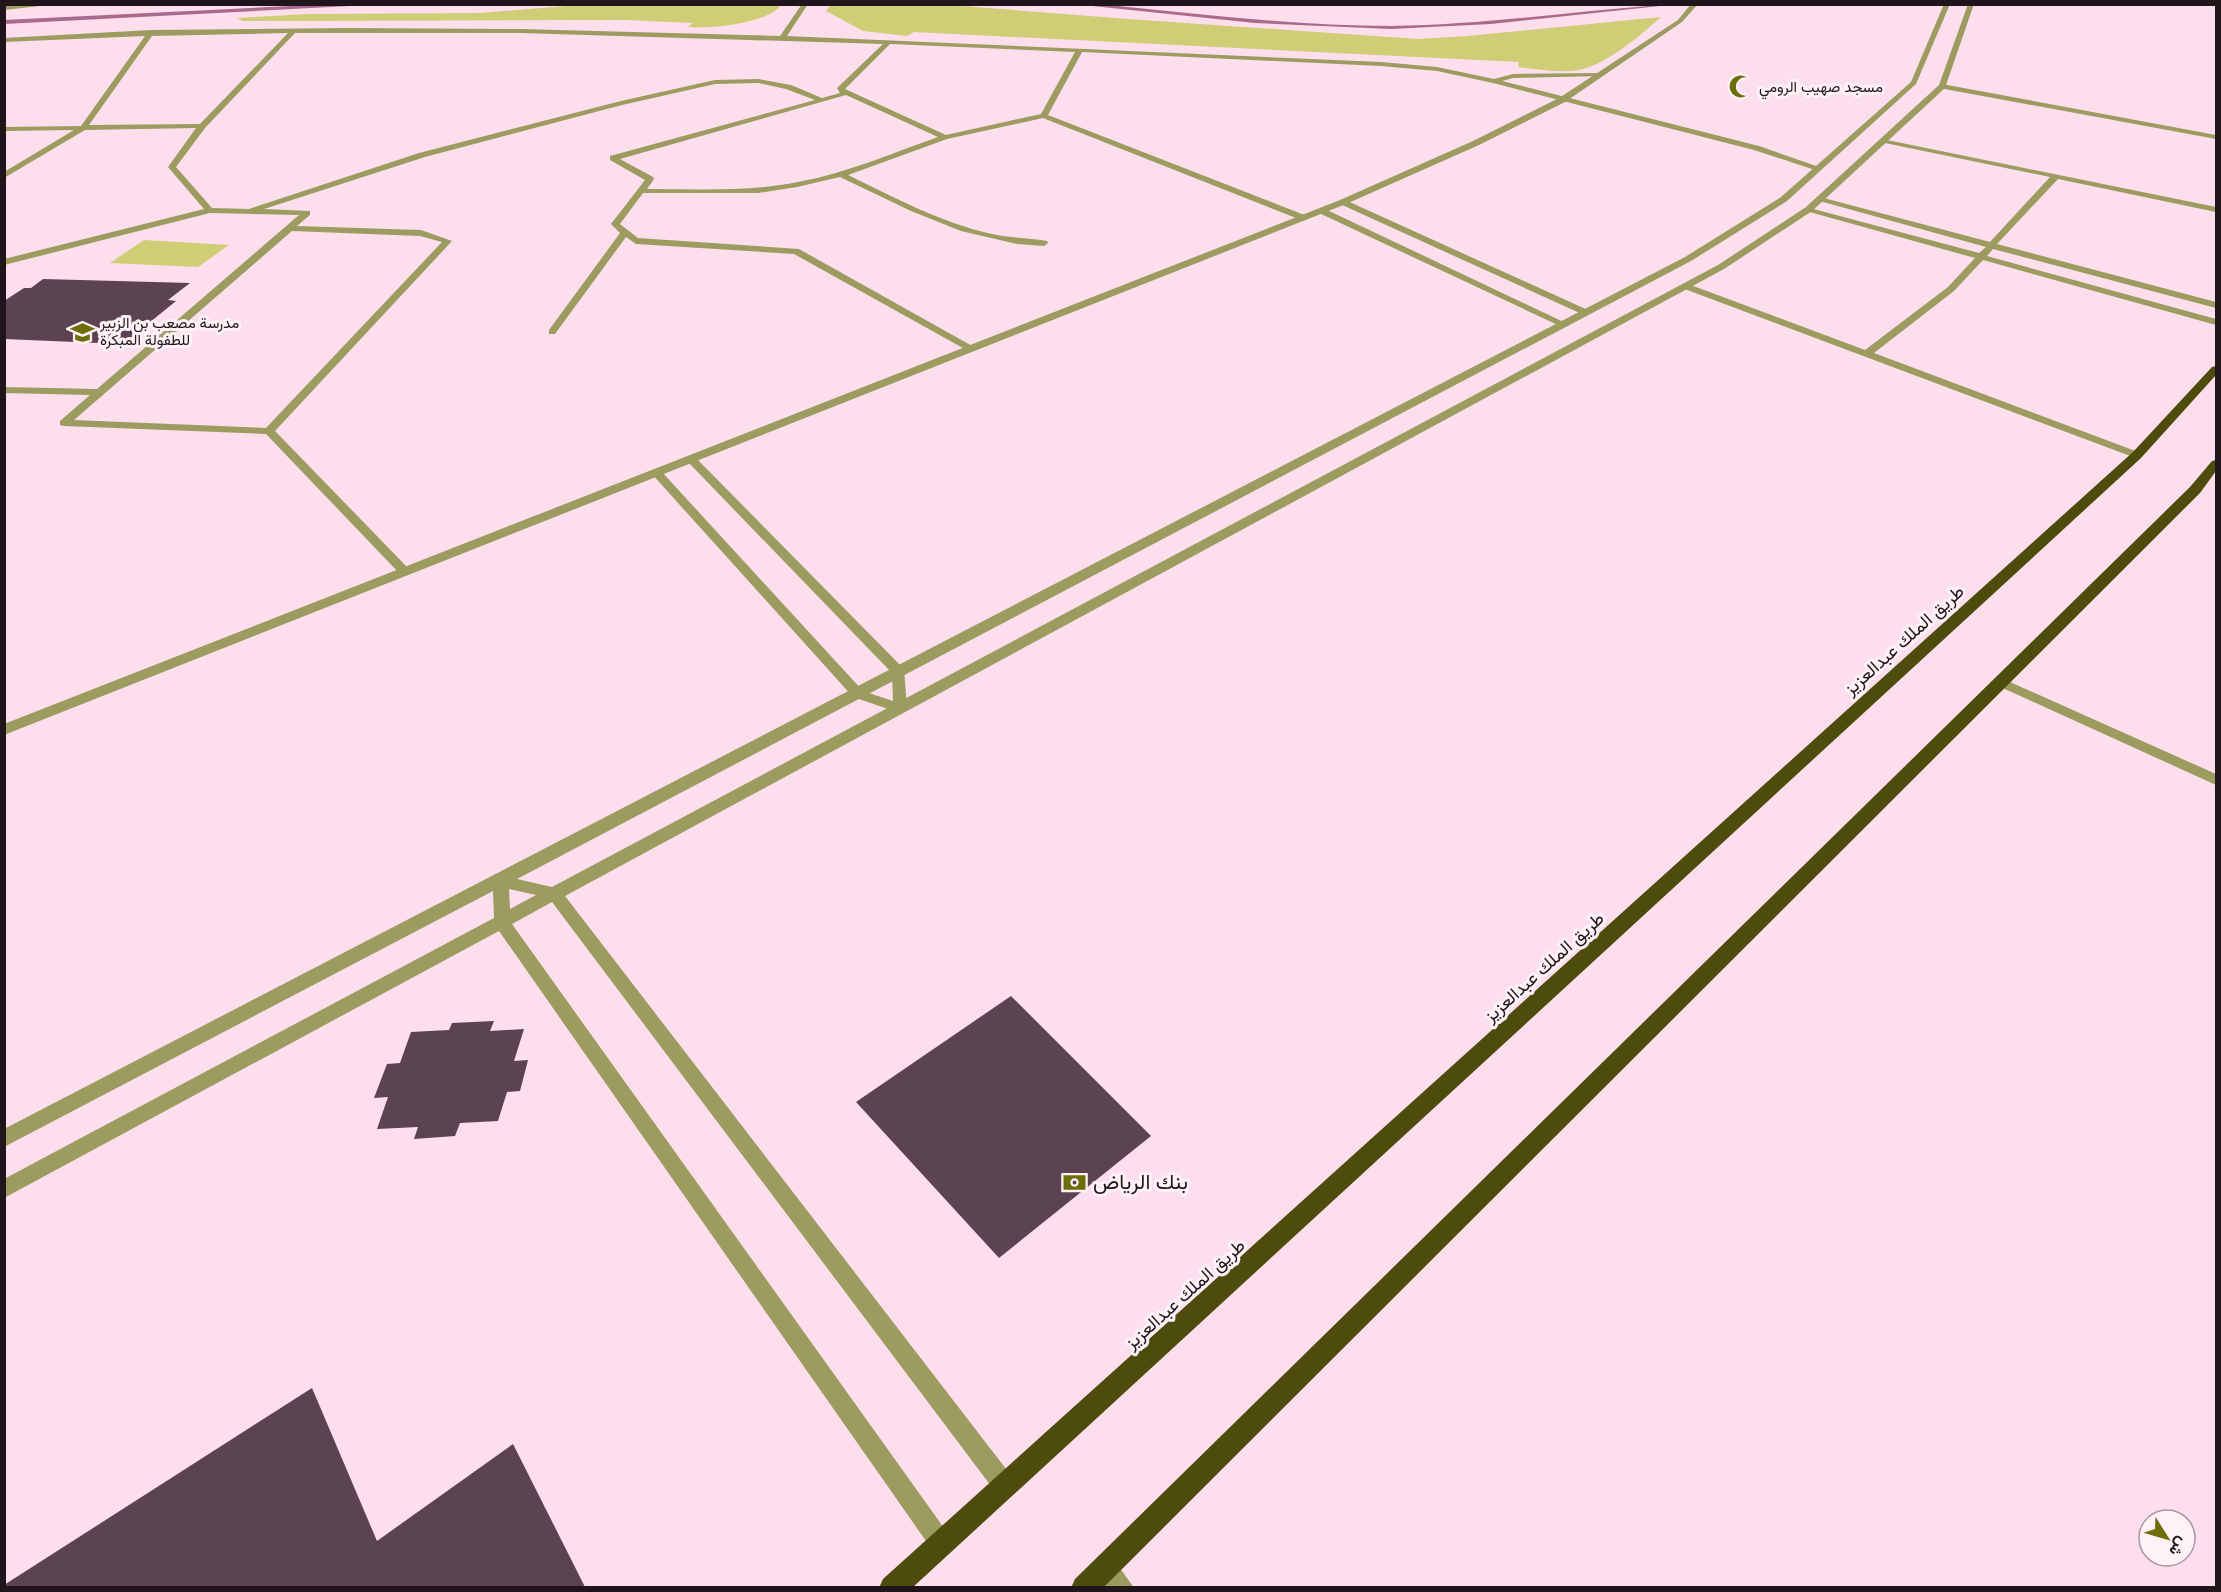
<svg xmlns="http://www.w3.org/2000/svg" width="2221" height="1592" viewBox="0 0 2221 1592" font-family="'Nunito Sans',Vazirmatn,sans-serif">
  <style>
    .green { fill: #cfcd75 }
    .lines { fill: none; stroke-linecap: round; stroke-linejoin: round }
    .stream { fill: #a96a8c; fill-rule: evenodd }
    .building { fill: #5c4350 }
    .minor { fill: #9c9b60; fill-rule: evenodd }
    .tertiary { fill: #9c9b60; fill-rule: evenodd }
    .trunk { fill: #4e4c0c; fill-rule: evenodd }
    .labels { text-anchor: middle; stroke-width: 6; stroke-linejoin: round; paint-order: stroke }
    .far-poi-label { font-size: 15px; fill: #20151b; stroke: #fef1f7; text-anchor: start }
    .street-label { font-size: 18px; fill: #20151b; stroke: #fef1f7 }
    .near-poi-label { font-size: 21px; fill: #20151b; stroke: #fef1f7; text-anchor: start }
  </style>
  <rect width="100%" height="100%" fill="#fddeed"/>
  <g class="green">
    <path d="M591 4 781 5C767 24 710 29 688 27L693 23H692L626 20 291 21H243L237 18 307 14 479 13Z"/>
    <path d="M831 4 950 5 1128 19 1418 39 1467 36 1661 17C1641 35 1609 62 1583 69 1564 74 1538 69 1518 67L1519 62 914 32 907 36 863 31 826 11Z"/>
    <path d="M144 240 229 245 198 267 110 263Z"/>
  </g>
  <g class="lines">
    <g class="stream">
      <path d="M331 4H388L4 24V20Z"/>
      <path d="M1073 4H1097C1194 13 1293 26 1391 26 1480 25 1569 12 1658 5L1660 6 1491 24 1391 29 1255 23Z"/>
    </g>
  </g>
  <g class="building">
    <path d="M43 279 190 283 168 300 176 301 123 344 4 339V301L24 288H31Z"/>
    <path d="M1011 996 1151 1136 999 1258 856 1102Z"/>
    <path d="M494 1021 490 1031 524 1029 514 1061 528 1060 520 1091 507 1092 498 1121 460 1123 455 1136 414 1139 418 1127 377 1129 388 1097 374 1098 387 1064 400 1063 411 1032 449 1030 452 1023Z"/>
    <path d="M312 1388 377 1541 513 1444 585 1587H4V1585Z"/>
  </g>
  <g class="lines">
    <g class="minor">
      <path d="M25 4H58L4 10V6Z"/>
      <path d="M802 4H808L787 36 1381 62 1437 67 1494 79 1513 74 1600 73 1602 76 1513 78 1502 81 1759 146 1822 168 1815 170 1754 150 1493 83 1437 71 1381 66 1082 52 1048 115 1307 216V220H1301L1043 118 947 139 848 175C894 197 941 223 992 234 1010 238 1029 238 1047 241L1048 243 1044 246 1017 244 961 231 911 211 840 177 797 187 758 193H643L620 224 638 238 799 249 974 347 975 349 970 352 794 254 636 244 626 237 555 334H549V330L620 233 611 224 645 180 610 160V156L815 100 786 89 758 83 715 84 622 105 425 157 264 209 310 211V215L297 226 421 230 452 241 275 431 409 569 411 572 405 576 401 575 266 434 64 426 60 425V421L90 395 4 393V387L97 389 299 215 210 213 4 265V259L204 209 168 167 196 128 85 130 4 178V172L74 130 4 131V127L81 126 145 36 4 42V38L151 30 348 28 521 29 780 36ZM288 33 200 124 89 125 152 36ZM295 33H521L883 44 837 88 840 93 822 98 791 85 758 79 715 80 621 101 419 153 249 209 212 208 176 167 205 128ZM890 44 1075 52 1041 114 946 135 845 89ZM846 95 938 137C892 153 847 173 798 182 748 192 697 189 647 189L654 179 653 177 620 159ZM292 231 420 236 442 242 266 428 74 420Z"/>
      <path d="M1942 84 2216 135V139L1939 88Z"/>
      <path d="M1882 139 2216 207V212L2058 179 1997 244 2216 302V308L1993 249 1987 256 2216 319V325L1983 260 1954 291 1874 353 2141 453V457H2133L1682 288V284H1688L1865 350 1948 287 1975 258 1806 211V207L1979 253 1986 247 1816 200 1820 197 1990 242 2050 177 1885 143H1882Z"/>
      <path d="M1343 199 1590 311 1592 313 1584 315 1340 204V200Z"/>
      <path d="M1319 209H1325L1570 325 1562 327 1319 213Z"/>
      <path d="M691 456 695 457 904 669 907 708 905 711 900 713 853 697 651 473 657 470 661 471 863 691 893 701 892 673 687 461 685 459Z"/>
      <path d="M2001 678 2216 774V785L1996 685 1994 682 1996 679Z"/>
    </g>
    <g class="tertiary">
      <path d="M1691 4H1698L1682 22 1565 102 1479 145 1346 204 4 735V724L1340 200 1473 141 1559 98 1678 20Z"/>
      <path d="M1944 4H1950L1916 84 1787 201 1691 261 517 879 552 887 1718 265 1806 207 1939 85 1968 4H1974L1945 88 1812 211 1724 269 565 896 1013 1478 1016 1486 1013 1494 1005 1497 997 1494 552 902 512 924 949 1535 953 1543 949 1551 941 1555 933 1551 499 931 4 1198V1179L494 918 493 891 4 1147V1129L1685 257 1781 197 1911 82ZM509 889 536 895 510 909Z"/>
      <path d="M1105 1554 1113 1558 1134 1588H1107L1093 1566 1097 1558Z"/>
    </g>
    <g class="trunk">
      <path d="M2216 366V375L2141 458 912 1588H879L883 1579 2133 452 2212 367Z"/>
      <path d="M2216 460V471L2200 493 1103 1588H1071L1075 1579 2190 487 2212 461Z"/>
    </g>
  </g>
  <defs>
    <symbol id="mosque-bare" viewBox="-9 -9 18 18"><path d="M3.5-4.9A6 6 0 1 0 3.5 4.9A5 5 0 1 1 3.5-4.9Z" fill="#6f6c0a" stroke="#fef1f7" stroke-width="2.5" paint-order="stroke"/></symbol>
    <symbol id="school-bare" viewBox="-9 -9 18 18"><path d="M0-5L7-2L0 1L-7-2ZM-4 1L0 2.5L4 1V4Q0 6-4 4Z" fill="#6f6c0a" stroke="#fef1f7" stroke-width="2.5" paint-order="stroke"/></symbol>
    <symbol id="bank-bare" viewBox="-9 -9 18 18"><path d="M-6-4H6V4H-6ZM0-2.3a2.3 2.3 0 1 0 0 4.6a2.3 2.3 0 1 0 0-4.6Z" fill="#6f6c0a" stroke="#fef1f7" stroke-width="2.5" paint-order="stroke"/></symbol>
  </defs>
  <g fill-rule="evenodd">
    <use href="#mosque-bare" x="1724" y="70" width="33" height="33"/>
    <use href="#school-bare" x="66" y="316" width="33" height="33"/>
    <use href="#bank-bare" x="1058" y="1166" width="33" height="33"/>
  </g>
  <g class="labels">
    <g class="far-poi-label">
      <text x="1759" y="92">مسجد صهيب الرومي</text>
      <text x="100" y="328">مدرسة مصعب بن الزبير<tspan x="100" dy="17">للطفولة المبكرة</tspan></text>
    </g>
    <g class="street-label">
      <text transform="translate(1904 640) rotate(-42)" y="6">طريق الملك عبدالعزيز</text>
      <text transform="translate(1544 967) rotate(-42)" y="6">طريق الملك عبدالعزيز</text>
      <text transform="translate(1185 1294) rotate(-42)" y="6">طريق الملك عبدالعزيز</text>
    </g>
    <g class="near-poi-label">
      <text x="1093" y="1189">بنك الرياض</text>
    </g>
  </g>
  <rect width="2221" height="1592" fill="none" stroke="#20151b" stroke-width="12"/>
  <g transform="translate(2167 1538) rotate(127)"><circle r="28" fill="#fef1f7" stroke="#a5999f" stroke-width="1.5"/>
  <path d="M0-4.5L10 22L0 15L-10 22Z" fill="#6f6c0a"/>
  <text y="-9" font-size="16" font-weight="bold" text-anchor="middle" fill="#20151b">ش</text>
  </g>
</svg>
